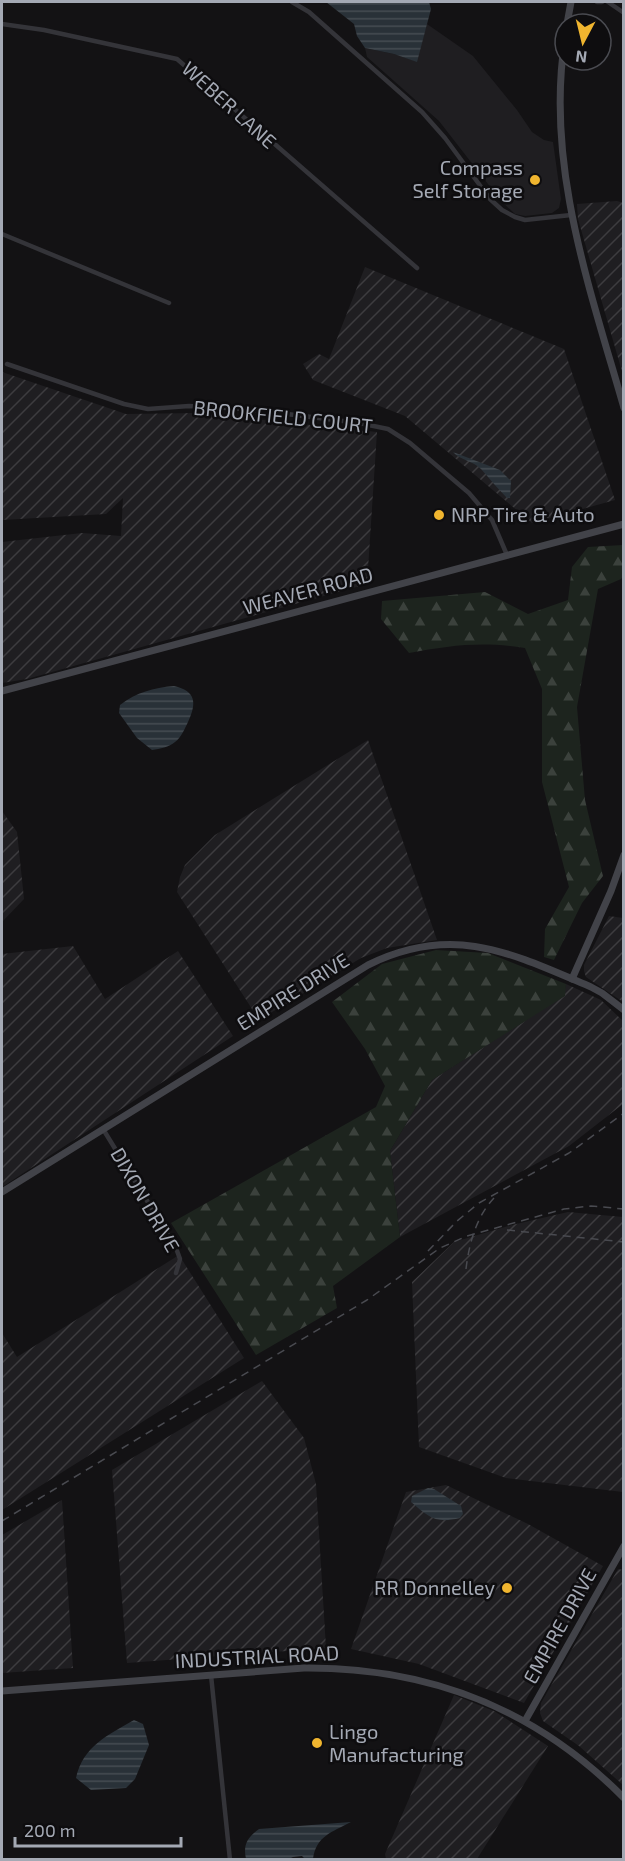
<svg xmlns="http://www.w3.org/2000/svg" width="625" height="1861" viewBox="0 0 625 1861" font-family="'Exo 2',sans-serif">
  <style>
    .built { fill: #1f1e21 }
    .industrial { fill: url(#industrial-furrows) }
    .forest { fill: url(#forest-firs) }
    .water { fill: url(#water-rules) }
    .lines { fill: none; stroke-linecap: round; stroke-linejoin: round }
    .street { stroke: #343439; stroke-width: 4.5 }
    .secondary { stroke: #424349; stroke-width: 7 }
    .rail { stroke: #494a50; stroke-width: 1.5; stroke-dasharray: 8 6; stroke-linecap: butt }
    .poi-dot { fill: #f0b52f; stroke: #0e0d0f; stroke-width: 2 }
    .labels { text-anchor: middle; stroke-width: 5; stroke-linejoin: round; paint-order: stroke }
    .street-label { font-size: 20px; fill: #a4a9b4; stroke: #0e0d0f }
    .poi-label { font-size: 20px; fill: #a4a9b4; stroke: #0e0d0f; text-anchor: end }
  </style>
  <defs>
    <pattern id="industrial-furrows" width="10" height="10" patternUnits="userSpaceOnUse" patternTransform="scale(1.5)"><rect width="10" height="10" fill="#1f1e21"/><path d="M-1 1l2-2M0 10L10 0M9 11l2-2" fill="none" stroke="#3d3c3f"/></pattern>
    <pattern id="forest-firs" width="22" height="20" patternUnits="userSpaceOnUse" patternTransform="scale(1.5)"><rect width="22" height="20" fill="#1d241e"/><path d="M5 1l3.5 6h-7zM16 11l3.5 6h-7z" fill="#3b413c"/></pattern>
    <pattern id="water-rules" width="6" height="5" patternUnits="userSpaceOnUse" patternTransform="scale(1.5)"><rect width="6" height="5" fill="#293138"/><path d="M0 2.5h6" fill="none" stroke="#454c52"/></pattern>
  </defs>
  <rect width="100%" height="100%" fill="#131214"/>
  <path class="built" d="M427 24 473 56 517 110 532 132 544 140 553 142 561 199 559 208 552 213 525 216 515 214 502 202 439 121 367 57 365 48 394 54 416 61Z"/>
  <g class="industrial">
    <path d="M617 201 624 203 623 375 578 219 577 204Z"/>
    <path d="M365 267 564 349 615 500 532 523 405 416 313 380 303 364 319 354 329 359Z"/>
    <path d="M2 372 126 414 198 413 377 432 367 584 27 679 2 683V542L82 533 121 536 123 498 106 514 2 520Z"/>
    <path d="M368 740 437 940 387 948 361 958 259 1020 177 892 180 877 185 865 215 835Z"/>
    <path d="M2 811 17 832 24 899 2 922Z"/>
    <path d="M609 916 623 918V1002L586 977 584 971V965Z"/>
    <path d="M73 946 105 999 178 951 233 1036 2 1187V954Z"/>
    <path d="M566 984 601 1000 623 1021V1104L569 1146 400 1237 390 1151 432 1080 564 996Z"/>
    <path d="M568 1212 623 1217V1492L506 1478 419 1447 412 1282 454 1242 512 1225Z"/>
    <path d="M179 1255 244 1358 2 1510V1333L17 1357Z"/>
    <path d="M262 1381 304 1438 316 1484 326 1648 127 1663 112 1470Z"/>
    <path d="M446 1485 528 1524 603 1566 524 1703 419 1664 351 1649 406 1492Z"/>
    <path d="M62 1500 73 1668 2 1673V1535Z"/>
    <path d="M618 1569 624 1570 623 1785 579 1746 543 1721 540 1713 541 1703Z"/>
    <path d="M454 1695 494 1711 548 1746 477 1859H386L385 1854Z"/>
  </g>
  <g class="forest">
    <path d="M623 545V576L621 579 598 589 577 707 585 800 603 876 582 903 554 960 544 957 545 929 569 887 542 782V689L525 648C484 641 450 645 409 653L381 619 382 601 485 592 528 614 568 600 572 567 588 547Z"/>
    <path d="M436 950 488 953 566 984 565 996 432 1080 390 1151 400 1237 333 1286 337 1308 256 1355 171 1223 376 1107 385 1086 365 1049 332 1002 382 964Z"/>
  </g>
  <g class="water">
    <path d="M326 2H429L431 9 417 62 394 54 365 48 357 36 354 24Z"/>
    <path d="M453 452 500 470 511 481 510 498H507C498 489 490 479 481 469 473 461 460 460 453 452Z"/>
    <path d="M174 686C196 691 197 703 188 722 185 728 181 738 175 742 169 747 160 749 152 750L137 738 119 713 120 705C137 692 153 688 174 686Z"/>
    <path d="M428 1488 434 1489 461 1506 463 1514 460 1518C435 1524 429 1517 411 1502L412 1496Z"/>
    <path d="M134 1720 143 1724 149 1745 135 1779 126 1788 91 1790 76 1778C83 1746 108 1735 134 1720Z"/>
    <path d="M351 1822C332 1832 316 1836 313 1859H305L302 1856 293 1857 289 1859H246C243 1845 247 1838 259 1829Z"/>
  </g>
  <g class="lines">
    <g class="street">
      <path d="M292 2 309 12 422 112 445 138 490 199 502 210 515 217 525 220 571 215"/>
      <path d="M597 2H602"/>
      <path d="M608 2 624 13"/>
      <path d="M2 24 44 30 177 59 417 268"/>
      <path d="M2 234 169 303"/>
      <path d="M7 364 124 404 148 409 189 406 247 409 359 423 388 429 410 443 469 493 492 520 507 555"/>
      <path d="M103 1129 176 1248 180 1259 176 1273"/>
      <path d="M211 1675 230 1860"/>
    </g>
    <g class="secondary">
      <path d="M567 24 571 2"/>
      <path d="M565 39C545 164 590 289 624 408"/>
      <path d="M2 691 624 524"/>
      <path d="M572 979 611 891 624 855"/>
      <path d="M2 1192 368 965C453 923 511 953 591 987L602 993 624 1010"/>
      <path d="M2 1691 304 1668C429 1667 535 1708 624 1798"/>
      <path d="M525 1721 624 1546"/>
    </g>
    <g class="rail">
      <path d="M507 1230 624 1242"/>
      <path d="M428 1251 457 1221 479 1203 569 1153 624 1113"/>
      <path d="M466 1269C469 1244 476 1217 494 1198"/>
      <path d="M2 1521 367 1300 440 1248 467 1236 564 1209 591 1206 624 1209"/>
    </g>
  </g>
  <g class="poi-dot">
    <circle cx="535" cy="180" r="6"/>
    <circle cx="439" cy="515" r="6"/>
    <circle cx="507" cy="1588" r="6"/>
    <circle cx="317" cy="1743" r="6"/>
  </g>
  <g class="labels">
    <g class="street-label">
      <text transform="translate(229 105) rotate(42)" y="7">WEBER LANE</text>
      <text transform="translate(283 417) rotate(6)" y="7">BROOKFIELD COURT</text>
      <text transform="translate(308 591) rotate(-15)" y="7">WEAVER ROAD</text>
      <text transform="translate(293 992) rotate(-32)" y="7">EMPIRE DRIVE</text>
      <text transform="translate(145 1200) rotate(60)" y="7">DIXON DRIVE</text>
      <text transform="translate(560 1626) rotate(-61)" y="7">EMPIRE DRIVE</text>
      <text transform="translate(257 1657) rotate(-3)" y="7">INDUSTRIAL ROAD</text>
    </g>
    <g class="poi-label">
      <text x="523" y="175">Compass<tspan x="523" dy="23">Self Storage</tspan></text>
      <text x="451" y="522" text-anchor="start">NRP Tire &amp; Auto</text>
      <text x="495" y="1595">RR Donnelley</text>
      <text x="329" y="1739" text-anchor="start">Lingo<tspan x="329" dy="23">Manufacturing</tspan></text>
    </g>
  </g>
  <rect width="625" height="1861" fill="none" stroke="#a4a9b4" stroke-width="6"/>
  <g transform="translate(583 42) rotate(187)"><circle r="28" fill="#0e0d0f" stroke="#4a4b51" stroke-width="1.5"/>
  <path d="M0-4.5L10 22L0 15L-10 22Z" fill="#f0b52f"/>
  <text y="-9" font-size="16" font-weight="bold" text-anchor="middle" fill="#a4a9b4">N</text>
  </g>
  <path d="M15 1837v9h166v-9" fill="none" stroke="#a4a9b4" stroke-width="3"/>
  <text x="24" y="1837" font-size="18" fill="#a4a9b4" stroke="#0e0d0f" stroke-width="4.5" paint-order="stroke">200 m</text>
</svg>
